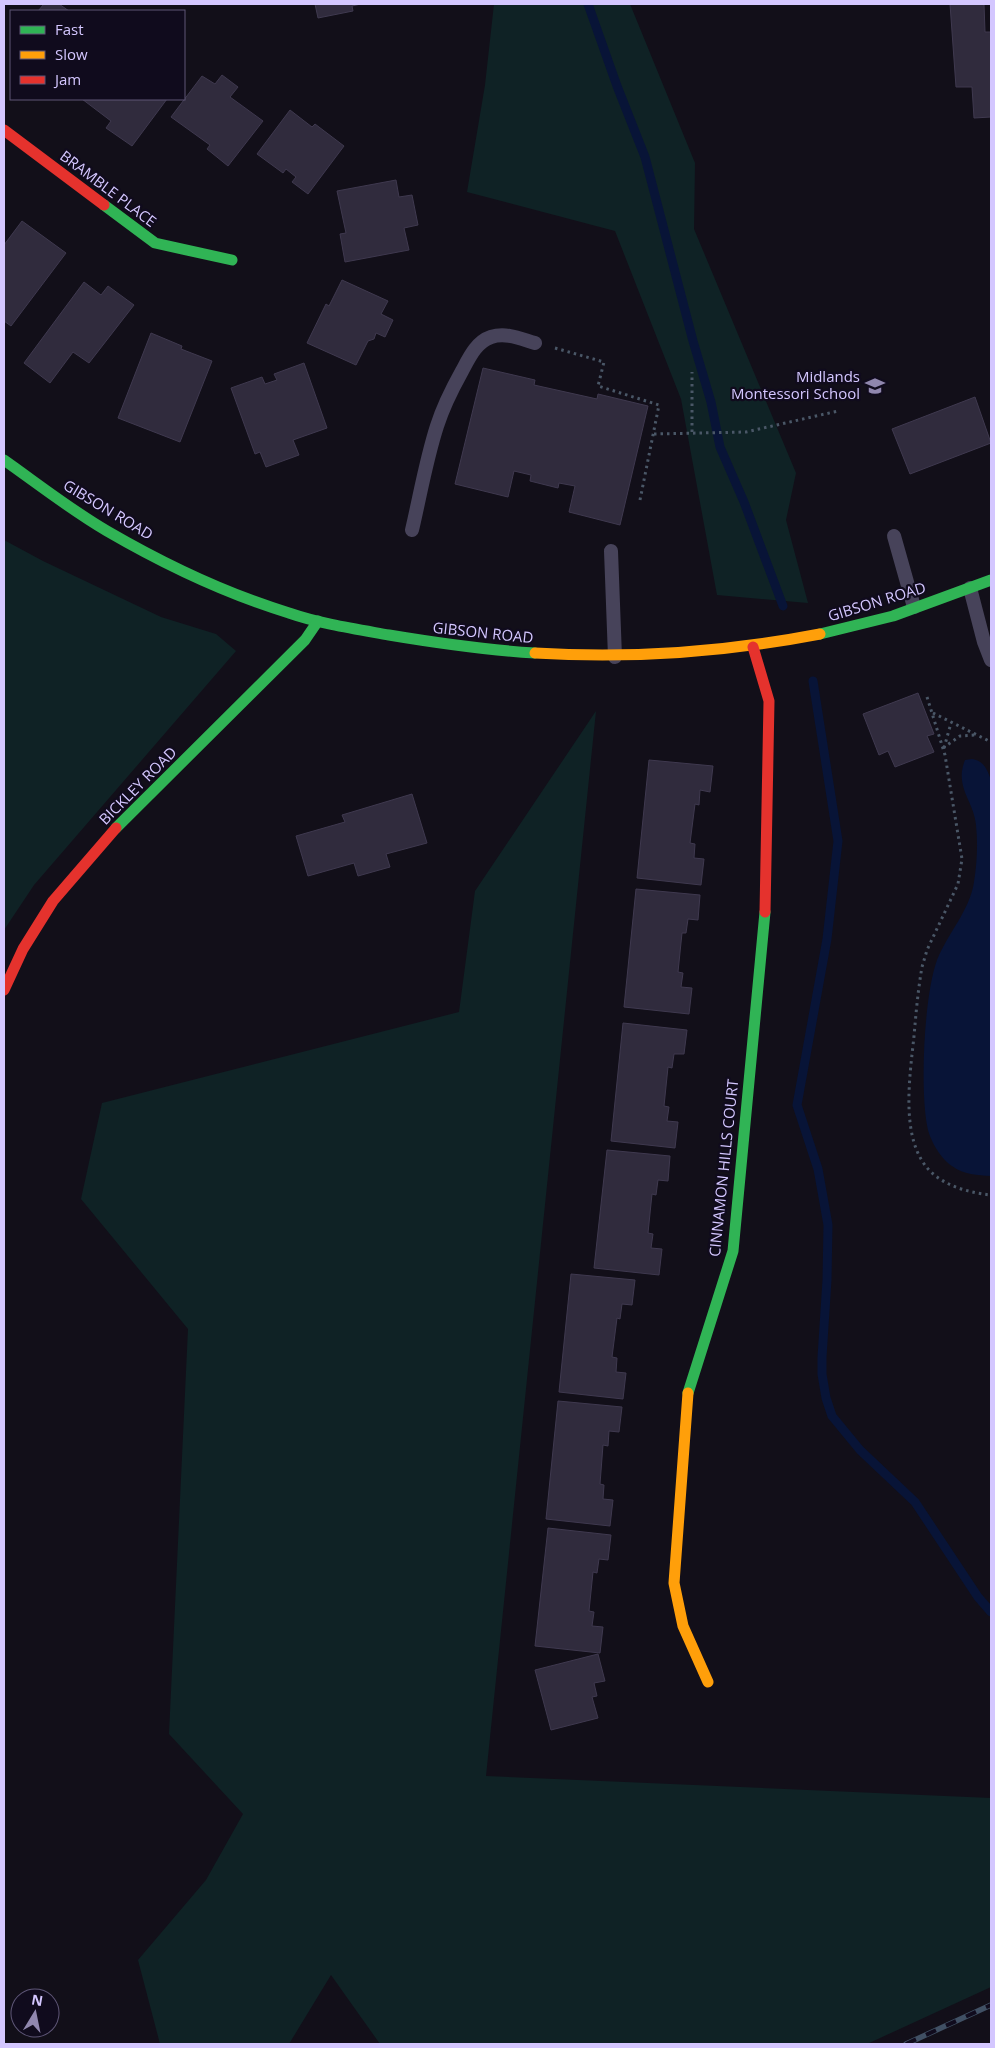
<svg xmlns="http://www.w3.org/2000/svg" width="995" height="2048" viewBox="0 0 995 2048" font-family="'Open Sans',sans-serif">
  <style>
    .green { fill: #0f2225 }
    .water { fill: #081437 }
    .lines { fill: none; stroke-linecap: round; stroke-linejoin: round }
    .stream { stroke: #081437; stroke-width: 9 }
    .building { fill: #302b3d; stroke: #3f394f }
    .path { stroke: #4a5767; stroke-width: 3; stroke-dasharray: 2.5 4; stroke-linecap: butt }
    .lane { stroke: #47435a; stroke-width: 14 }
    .fast { stroke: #30b455; stroke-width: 11 }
    .slow { stroke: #ff9f0a; stroke-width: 11 }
    .jam { stroke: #e5322d; stroke-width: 11 }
    .rail-casing { stroke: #405064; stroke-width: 5.5 }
    .rail { stroke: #100b1d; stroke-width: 4; stroke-dasharray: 11; stroke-linecap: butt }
    .labels { text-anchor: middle; stroke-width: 4.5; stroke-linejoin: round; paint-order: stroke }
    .street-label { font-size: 15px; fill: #d4c7ff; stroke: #100b1d }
    .poi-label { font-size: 15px; fill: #d4c7ff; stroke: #100b1d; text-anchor: end }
  </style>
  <rect width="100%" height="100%" fill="#120f19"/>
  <g class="green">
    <path d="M494 4H630L695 163 694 229 796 473 786 520 808 603 717 595 681 399 615 231 467 192 485 85Z"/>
    <path d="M4 540 43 561 161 617 216 634 236 651 34 885 4 930Z"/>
    <path d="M596 711 486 1776 991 1798V1987L867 2044H380L331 1975 289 2044H160L138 1960 206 1880 243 1814 169 1734 188 1329 81 1199 102 1103 459 1012 475 891Z"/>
  </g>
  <path class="water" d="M972 759C984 761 987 769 991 780V1176C977 1175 964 1175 952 1166 940 1158 929 1139 927 1125 920 1087 924 996 937 960 948 933 970 910 974 882 977 863 978 843 976 825 974 801 954 787 965 760Z"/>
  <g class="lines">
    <g class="stream">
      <path d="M588 4 617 86 645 157 693 341 711 402 720 447 744 502 783 606"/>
      <path d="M813 681 838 841 827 939 797 1105 818 1169 828 1225 827 1280 822 1357V1374L826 1398 832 1416 860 1450 915 1502 978 1597 991 1612"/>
    </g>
  </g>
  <g class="building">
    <path d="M44 4H59L69 11H38Z"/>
    <path d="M315 4H361L352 6 353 11 318 18Z"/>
    <path d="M950 4H984L985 32H991V117L974 118 972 87H956Z"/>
    <path d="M222 75 238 87 230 97 263 121 228 166 207 149 210 145 171 117 202 76 215 84Z"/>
    <path d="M82 99H167L132 146 106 128 111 121Z"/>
    <path d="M290 110 312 127 315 124 344 146 308 194 292 182 296 177 286 169 283 173 257 154Z"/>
    <path d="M396 180 399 197 412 195 418 225 404 228 409 250 345 262 340 234 346 233 337 191Z"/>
    <path d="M22 221 66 253 11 326 4 321V245Z"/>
    <path d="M342 280 388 301 381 314 393 320 385 337 376 333 374 339 368 341 356 365 307 343 326 304 329 306Z"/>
    <path d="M84 282 101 295 108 286 134 305 89 363 73 352 50 383 24 363Z"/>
    <path d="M151 333 182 346 181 349 212 361 180 442 118 418Z"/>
    <path d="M304 363 327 428 293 440 299 455 266 467 260 452 255 454 231 388 262 377 265 384 277 380 274 374Z"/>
    <path d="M483 368 535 380 534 385 597 399 598 394 648 406 620 525 569 512 575 486 559 483 558 488 530 481 531 475 514 471 508 497 455 484Z"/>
    <path d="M975 397 991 443 910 474 892 429Z"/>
    <path d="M918 693 934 734 927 736 934 752 895 767 888 751 879 755 863 714Z"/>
    <path d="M649 760 713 766 710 792 700 790 699 805 695 804 690 843 695 844 694 858 704 859 701 885 637 878Z"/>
    <path d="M412 794 427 843 386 854 390 867 358 876 354 863 308 876 296 836 345 822 342 815Z"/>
    <path d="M636 889 700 895 698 920 688 919 686 933H682L678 972 683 973 681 987 692 988 689 1014 624 1007Z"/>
    <path d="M623 1023 687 1030 684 1054H674L672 1068 668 1067 664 1106 669 1107 667 1121 678 1122 675 1148 611 1141Z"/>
    <path d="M607 1150 670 1156 668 1181 658 1180 656 1195 652 1194 648 1233 653 1234 651 1248 662 1249 659 1275 594 1268Z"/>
    <path d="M571 1274 635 1280 632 1305 622 1304 620 1319 617 1318 612 1357 617 1358 616 1372 626 1373 623 1399 559 1392Z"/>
    <path d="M558 1401 622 1407 619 1432 609 1431 608 1446 603 1445 600 1484 604 1485 603 1499 613 1500 610 1526 546 1519Z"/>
    <path d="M548 1528 611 1535 608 1560 599 1559 597 1573 593 1572 589 1611 594 1612 592 1626 603 1627 600 1653 535 1646Z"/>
    <path d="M598 1654 605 1681 594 1683 597 1696 592 1697 598 1718 551 1730 535 1670Z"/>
  </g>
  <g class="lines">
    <g class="path">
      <path d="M555 348 604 362 598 386 659 405 640 500"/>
      <path d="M692 432V372"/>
      <path d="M654 434 746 432 838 411"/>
      <path d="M927 697 945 755 962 859 958 884 927 950 922 967C918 990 916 1013 914 1036 910 1076 899 1141 931 1172 947 1187 971 1193 991 1195"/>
      <path d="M933 713 991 742"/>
      <path d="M943 748 960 736 976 735"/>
      <path d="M944 748 951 723"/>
    </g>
    <g class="lane">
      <path d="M412 530C420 496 426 460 437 426 443 407 452 389 462 371 469 358 476 342 491 337 506 332 521 339 535 343"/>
      <path d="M894 536 914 607"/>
      <path d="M611 551 615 657"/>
      <path d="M970 588 984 642 991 660"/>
    </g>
    <g class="fast">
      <path d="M104 205 155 243 232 260"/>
      <path d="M4 460C38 484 71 510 107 531 162 563 227 594 289 613 321 624 355 629 389 635 437 643 486 650 535 653"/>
      <path d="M820 634 893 616 991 580"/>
      <path d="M116 828 305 640 318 621"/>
      <path d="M688 1393 733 1251 765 912"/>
    </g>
    <g class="slow">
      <path d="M535 653C631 659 726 652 820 634"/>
      <path d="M688 1393 674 1583 683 1626 708 1682"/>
    </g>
    <g class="jam">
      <path d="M4 130 104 205"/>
      <path d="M753 647 769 701 765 912"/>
      <path d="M4 990 23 949 53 901 116 828"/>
    </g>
    <defs>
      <path id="rail" d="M906 2044 991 2005"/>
    </defs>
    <use href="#rail" class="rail-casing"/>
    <use href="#rail" class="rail"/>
  </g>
  <defs>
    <symbol id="school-bare" viewBox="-9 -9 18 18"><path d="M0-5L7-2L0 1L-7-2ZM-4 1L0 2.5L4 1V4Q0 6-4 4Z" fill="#9087ae" stroke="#100b1d" stroke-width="2.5" paint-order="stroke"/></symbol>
  </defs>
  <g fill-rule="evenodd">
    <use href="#school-bare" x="861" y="372" width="28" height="28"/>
  </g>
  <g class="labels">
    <g class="street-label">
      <text transform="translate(108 189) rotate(37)" y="5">BRAMBLE PLACE</text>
      <text transform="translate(108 510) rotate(31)" y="5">GIBSON ROAD</text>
      <text transform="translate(877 602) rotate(-17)" y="5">GIBSON ROAD</text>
      <text transform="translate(483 633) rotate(6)" y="5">GIBSON ROAD</text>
      <text transform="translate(138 786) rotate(-45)" y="5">BICKLEY ROAD</text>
      <text transform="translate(724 1168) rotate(-84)" y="5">CINNAMON HILLS COURT</text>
    </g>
    <g class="poi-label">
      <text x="860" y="382">Midlands<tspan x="860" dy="17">Montessori School</tspan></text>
    </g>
  </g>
  <rect width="995" height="2048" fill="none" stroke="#d4c7ff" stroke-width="10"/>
  <rect x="10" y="10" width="175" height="90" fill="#100b1d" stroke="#5e5677"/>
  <rect x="20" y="26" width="25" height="8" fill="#30b455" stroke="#5e5677"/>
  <text x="55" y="35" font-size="15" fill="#d4c7ff">Fast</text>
  <rect x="20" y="51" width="25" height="8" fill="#ff9f0a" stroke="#5e5677"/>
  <text x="55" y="60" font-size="15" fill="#d4c7ff">Slow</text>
  <rect x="20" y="76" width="25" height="8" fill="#e5322d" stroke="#5e5677"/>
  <text x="55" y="85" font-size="15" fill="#d4c7ff">Jam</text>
  <g transform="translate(35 2013) rotate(10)"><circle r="24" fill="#100b1d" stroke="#5e5677"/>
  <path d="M0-4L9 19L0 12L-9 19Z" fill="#9087ae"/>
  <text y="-8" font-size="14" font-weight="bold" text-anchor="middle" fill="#d4c7ff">N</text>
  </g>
</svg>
